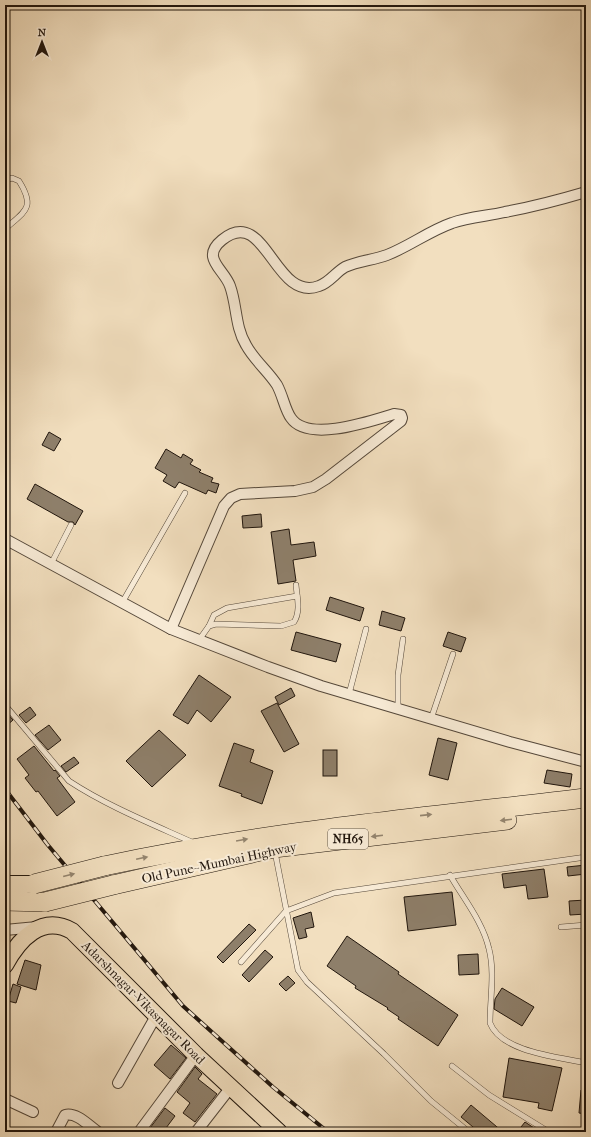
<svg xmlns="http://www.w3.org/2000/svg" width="591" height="1137" viewBox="0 0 591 1137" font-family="'IM FELL French Canon',serif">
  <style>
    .building { fill: #8e7f6a; stroke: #21160d }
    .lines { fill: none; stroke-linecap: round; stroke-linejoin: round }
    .lane-casing { stroke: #55483a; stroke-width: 6 }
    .street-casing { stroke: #55483a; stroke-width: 12 }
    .primary-casing { stroke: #21160d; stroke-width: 18 }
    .highway-casing { stroke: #21160d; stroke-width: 20 }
    .lane { stroke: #f7ead5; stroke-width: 5 }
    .street { stroke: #f7ead5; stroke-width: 10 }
    .primary { stroke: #f2dfbf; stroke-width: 16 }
    .highway { stroke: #f2dfbf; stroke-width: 19 }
    .rail-casing { stroke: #21160d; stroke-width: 4 }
    .rail { stroke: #f7ead5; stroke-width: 2.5; stroke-dasharray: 8; stroke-linecap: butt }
    .highway-bridge-casing { stroke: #21160d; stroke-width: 20; stroke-linecap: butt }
    .highway-bridge { stroke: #f2dfbf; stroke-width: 19 }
    .oneway { fill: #94856f }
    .labels { text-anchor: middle; stroke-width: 4; stroke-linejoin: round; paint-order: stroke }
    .shield { fill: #f7ead5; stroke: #615649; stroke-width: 1 }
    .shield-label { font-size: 12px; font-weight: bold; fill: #21160d }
    .street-label { font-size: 13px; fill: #21160d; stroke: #f7ead5 }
  </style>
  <rect width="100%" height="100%" fill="#f2dfbf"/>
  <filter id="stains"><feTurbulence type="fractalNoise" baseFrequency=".005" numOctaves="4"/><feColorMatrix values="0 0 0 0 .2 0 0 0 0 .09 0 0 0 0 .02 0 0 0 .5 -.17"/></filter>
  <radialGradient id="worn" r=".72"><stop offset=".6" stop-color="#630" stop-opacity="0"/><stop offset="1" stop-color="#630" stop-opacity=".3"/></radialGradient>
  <g class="building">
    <path d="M49 432 61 439 54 451 42 445Z"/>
    <path d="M166 449 181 458 183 454 193 460 190 464 201 470 199 472 213 478 211 482 219 484 216 493 208 490 206 494 179 482 175 488 163 481 167 475 155 468Z"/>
    <path d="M35 484 83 511 75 525 73 522H68L27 499Z"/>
    <path d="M261 514 262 527 243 528 242 516Z"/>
    <path d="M289 529 291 545 314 542 316 556 293 560 296 581 278 584 271 532Z"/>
    <path d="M330 597 364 608 360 621 326 610Z"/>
    <path d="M382 611 405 618 401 631 379 625Z"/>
    <path d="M296 632 341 644 336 662 291 650Z"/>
    <path d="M448 632 466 638 461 652 443 646Z"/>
    <path d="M199 675 231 697 211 722 197 710 188 724 173 715Z"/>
    <path d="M291 688 295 696 279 705 275 697Z"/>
    <path d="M277 703 299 744 284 752 261 711Z"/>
    <path d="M30 707 36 715 26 723 19 715Z"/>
    <path d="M5 711 13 720 5 727Z"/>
    <path d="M49 725 61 740 48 750 35 735Z"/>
    <path d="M159 730 186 755 152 787 126 761Z"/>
    <path d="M438 738 457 743 448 780 429 775Z"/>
    <path d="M234 743 254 750 250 762 273 771 262 804 241 796 242 794 219 786Z"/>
    <path d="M34 746 54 771 55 770 60 776 57 778 75 802 57 816 38 791 36 792 25 778 29 775 17 759Z"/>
    <rect x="323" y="750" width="14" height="26"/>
    <path d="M74 757 79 763 66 772 61 766Z"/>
    <path d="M547 770 572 774 570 787 544 783Z"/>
    <path d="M586 865V874L568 876 567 867Z"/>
    <path d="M544 869 548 897 528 899 526 885 504 888 502 874Z"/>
    <path d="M452 892 456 925 408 931 404 897Z"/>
    <path d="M586 900V914L570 915 569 901Z"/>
    <path d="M311 912 314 927 305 929 307 937 299 939 293 918Z"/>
    <path d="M249 924 256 930 223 963 217 957Z"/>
    <path d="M347 936 399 972 398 974 458 1015 438 1046 398 1019 399 1017 387 1009 388 1008 355 988 356 986 327 966Z"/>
    <path d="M265 950 273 957 249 982 242 975Z"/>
    <path d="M478 954 479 974 459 975 458 955Z"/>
    <path d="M25 960 41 965 36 990 17 984Z"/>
    <path d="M288 976 295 983 286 991 279 984Z"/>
    <path d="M13 984 21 987 16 1003 8 1001Z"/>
    <path d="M502 988 534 1007 522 1026 494 1009 495 999Z"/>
    <path d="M171 1045 186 1058 170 1079 154 1065Z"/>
    <path d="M509 1058 562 1068 552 1111 538 1108 539 1103 503 1097Z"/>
    <path d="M195 1067 202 1074 198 1079 217 1094 195 1122 183 1113 190 1103 177 1092Z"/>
    <path d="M581 1090H586V1114L579 1113Z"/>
    <path d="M471 1105 503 1132H479L461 1117Z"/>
    <path d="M165 1108 175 1116 163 1132H147Z"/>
    <path d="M525 1122 540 1132H517Z"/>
  </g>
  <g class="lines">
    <defs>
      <g id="lane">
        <path d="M5 181 12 178 19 181C36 208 25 211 5 229"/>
        <path d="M51 564 71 525"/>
        <path d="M122 603 185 493"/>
        <path d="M209 626 214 615 227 608 297 596"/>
        <path d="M199 640 209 626 216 624 281 626 294 622C301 611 297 597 296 585"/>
        <path d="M349 694 366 629"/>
        <path d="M5 705 69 781C107 806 152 824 194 843"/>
        <path d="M398 709V675L403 639"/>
        <path d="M431 719 453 654"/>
        <path d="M275 852 298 970 307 982 384 1054 431 1101 469 1132"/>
        <path d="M450 875C463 898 483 922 489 949 495 972 490 999 490 1023 501 1052 558 1057 586 1063"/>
        <path d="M561 927 586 925"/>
        <path d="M241 962 286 911 334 893 586 857"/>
        <path d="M452 1066 489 1095 549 1132"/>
      </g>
      <g id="street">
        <path d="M5 539 171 629 268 667 321 686 510 742 586 762"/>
        <path d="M171 629 224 506 231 498 240 494 295 491 313 487 326 479 401 421 402 418 401 415 394 414C371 421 308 443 291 418 285 410 283 396 277 385 268 371 254 360 246 345 235 327 237 305 230 286 224 269 200 258 222 240 266 204 274 303 319 286 329 283 336 272 345 267 358 261 374 260 387 255 410 246 429 231 452 223 468 217 488 216 505 212 532 207 559 200 586 192"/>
        <path d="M5 930 37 927"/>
        <path d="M118 1083 156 1016"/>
        <path d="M5 1099 33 1112"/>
        <path d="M56 1132 65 1115C77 1112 89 1126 98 1132"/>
        <path d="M139 1132 196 1055"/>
        <path d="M196 1132 231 1087"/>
      </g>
      <g id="primary">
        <path d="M5 884H34"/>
        <path d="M5 965C19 939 42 914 72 931L196 1055 279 1132"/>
      </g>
      <g id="highway">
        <path d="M104 866C263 832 425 817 586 798"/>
        <path d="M113 885 274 848 507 820"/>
        <path d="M5 901 45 902"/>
      </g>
    </defs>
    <use href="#lane" class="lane-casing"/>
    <use href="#street" class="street-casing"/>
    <use href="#primary" class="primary-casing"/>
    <use href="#highway" class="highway-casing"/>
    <use href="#lane" class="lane"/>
    <use href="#street" class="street"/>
    <use href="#primary" class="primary"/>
    <use href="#highway" class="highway"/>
    <defs>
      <path id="rail" d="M5 789 47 844 183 1006 273 1087 328 1132"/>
    </defs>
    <use href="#rail" class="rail-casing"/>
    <use href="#rail" class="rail"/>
    <defs>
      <g id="highway-bridge">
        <path d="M34 884 104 866"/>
        <path d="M45 902 113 885"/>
      </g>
    </defs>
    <use href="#highway-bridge" class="highway-bridge-casing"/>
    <use href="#highway-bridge" class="highway-bridge"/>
  </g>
  <defs><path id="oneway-solid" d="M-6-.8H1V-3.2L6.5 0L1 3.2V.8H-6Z"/></defs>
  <g class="oneway">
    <use href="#oneway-solid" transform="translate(426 815) rotate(-6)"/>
    <use href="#oneway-solid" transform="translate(506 820) rotate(173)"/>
    <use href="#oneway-solid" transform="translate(377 836) rotate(173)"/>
    <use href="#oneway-solid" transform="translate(242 840) rotate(-10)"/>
    <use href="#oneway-solid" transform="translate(142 858) rotate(-12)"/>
    <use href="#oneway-solid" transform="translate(69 875) rotate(-14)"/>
  </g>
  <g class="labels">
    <rect class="shield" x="328" y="829" width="40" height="20" rx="3"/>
    <g class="shield-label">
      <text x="348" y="843">NH65</text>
    </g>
    <g class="street-label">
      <text transform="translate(219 862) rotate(-12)" y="5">Old Pune–Mumbai Highway</text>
      <text transform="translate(144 1002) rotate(45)" y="5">Adarshnagar-Vikasnagar Road</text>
    </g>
  </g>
  <rect width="591" height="1137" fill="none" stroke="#f2dfbf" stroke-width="20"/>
  <rect x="6" y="6" width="579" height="1125" fill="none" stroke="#21160d" stroke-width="2"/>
  <rect x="10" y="10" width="571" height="1117" fill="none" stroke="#21160d"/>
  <g transform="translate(42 42)" stroke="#f7ead5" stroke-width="3" paint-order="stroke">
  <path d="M0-3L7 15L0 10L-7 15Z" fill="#21160d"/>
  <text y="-6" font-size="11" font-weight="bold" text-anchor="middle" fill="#21160d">N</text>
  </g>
  <rect width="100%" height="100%" filter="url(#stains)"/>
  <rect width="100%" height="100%" fill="url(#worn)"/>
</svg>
